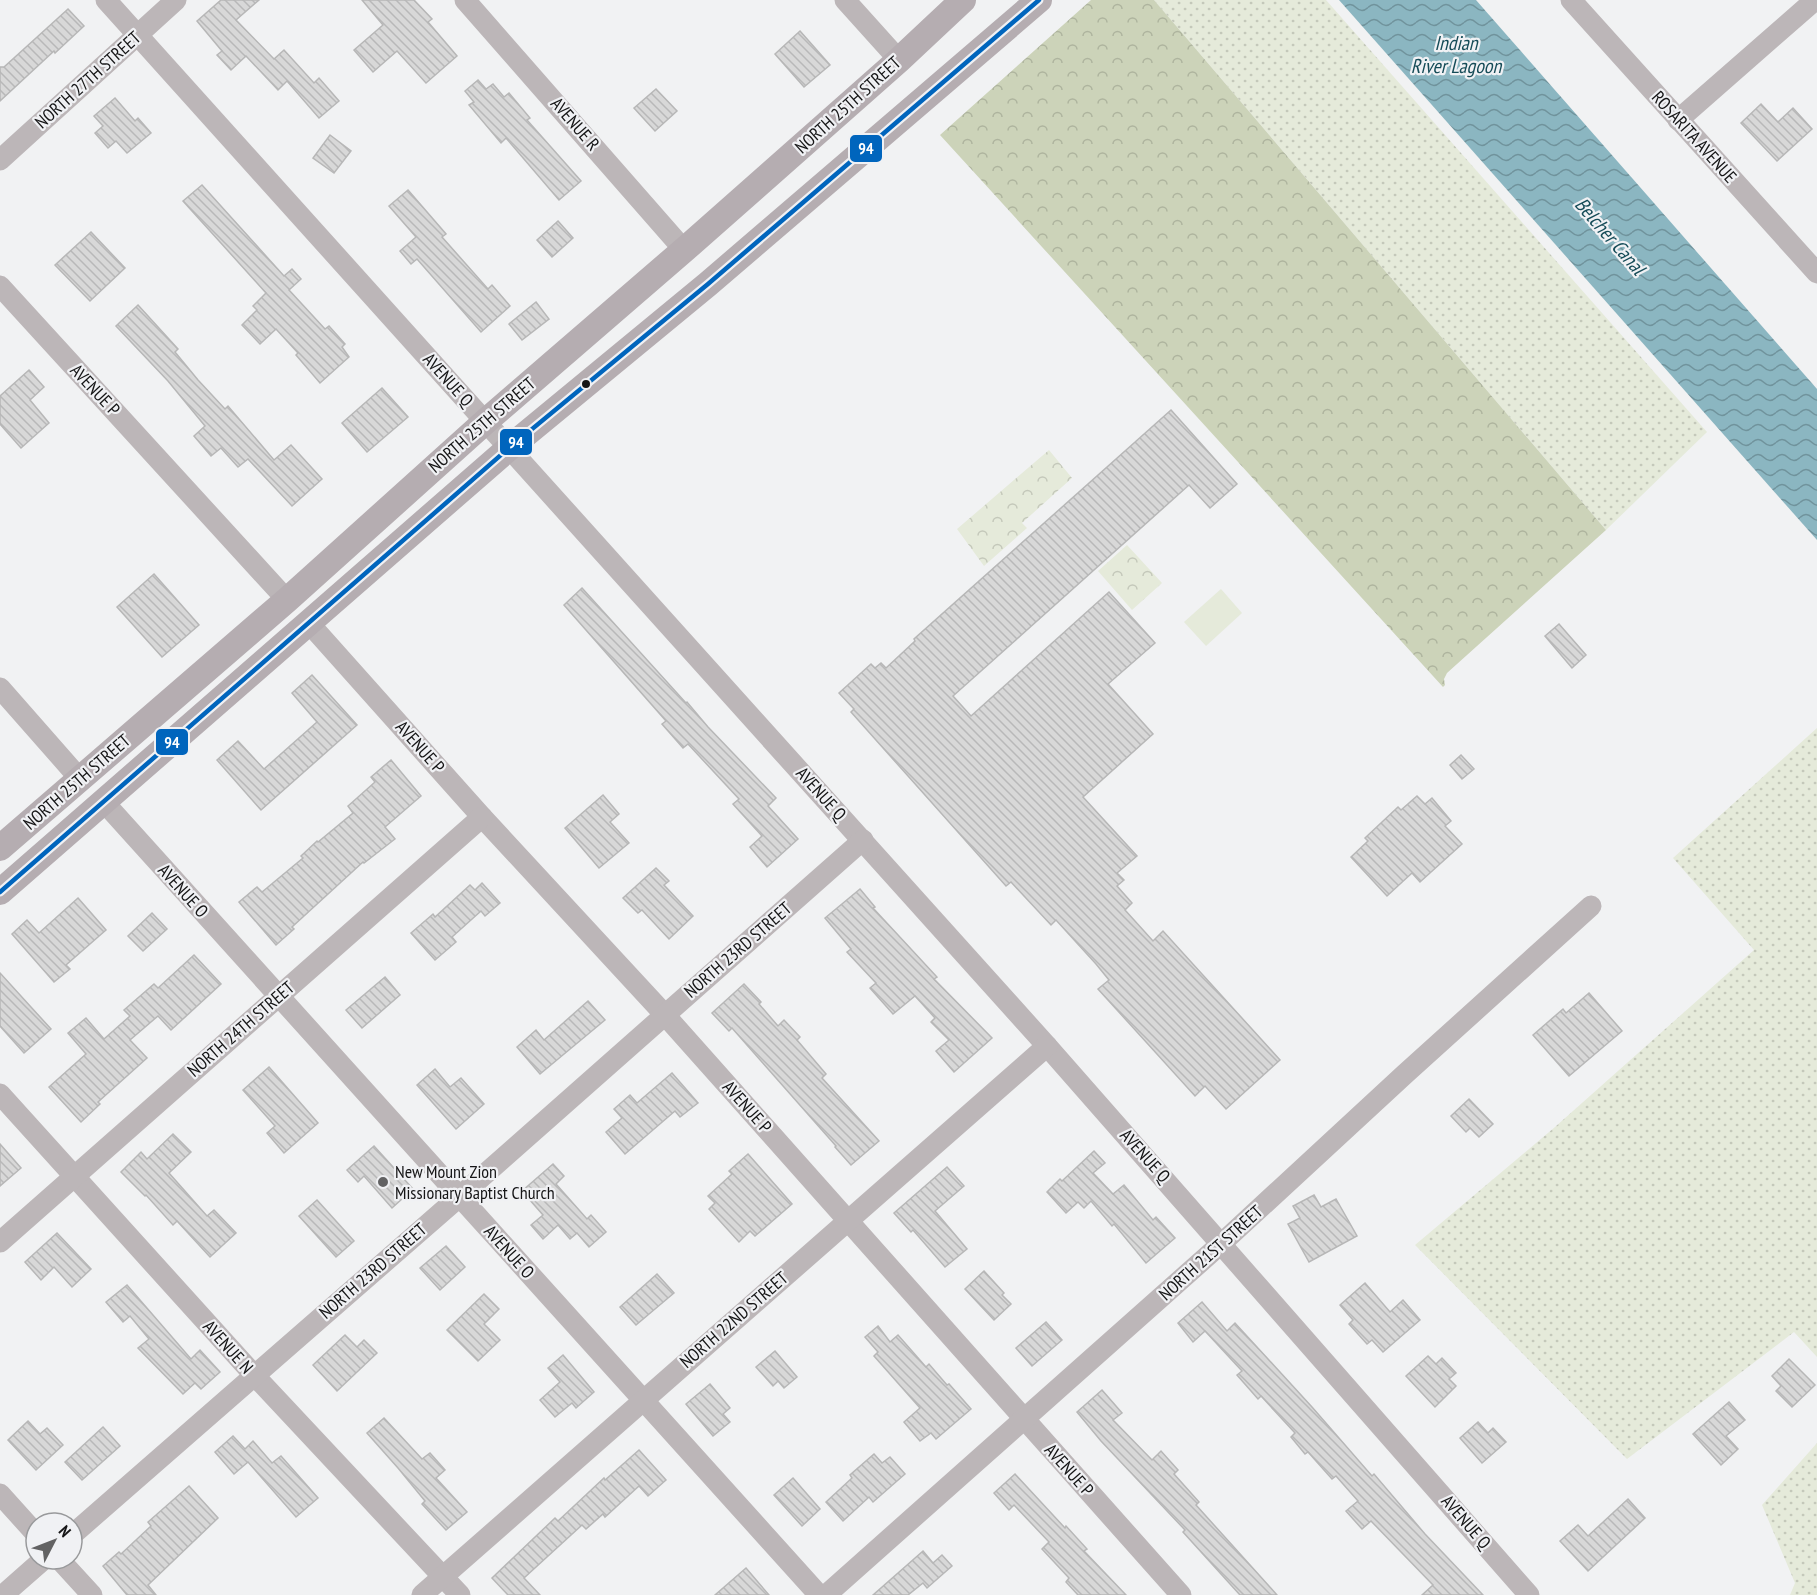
<svg xmlns="http://www.w3.org/2000/svg" width="1817" height="1595" viewBox="0 0 1817 1595" font-family="'PT Sans Narrow',sans-serif">
  <style>
    .grass { fill: url(#grass-dots) }
    .forest { fill: url(#forest-crowns) }
    .park { fill: url(#park-crowns) }
    .pitch { fill: #e5eada }
    .water { fill: url(#water-waves) }
    .building { fill: url(#building-back-hatch); stroke: #b7b7b7; stroke-width: 1.5 }
    .lines { fill: none; stroke-linecap: round; stroke-linejoin: round }
    .minor { stroke: #bcb6b8; stroke-width: 21 }
    .major { stroke: #b5adb1; stroke-width: 26 }
    .bus-1-casing { stroke: #f0f1f4; stroke-width: 9 }
    .bus-1 { stroke: #0065bd; stroke-width: 4.5 }
    .bus-dot { fill: #151516; stroke: #f0f1f4; stroke-width: 2 }
    .poi-dot { fill: #626263; stroke: #f0f1f4; stroke-width: 2 }
    .labels { text-anchor: middle; stroke-width: 4.5; stroke-linejoin: round; paint-order: stroke }
    .street-label { font-size: 18px; fill: #151516; stroke: #f0f1f4 }
    .poi-label { font-size: 18px; fill: #151516; stroke: #f0f1f4; text-anchor: start }
    .water-label { font-size: 20px; font-style: italic; fill: #164c58; stroke: #f0f1f4 }
    .line-badge { stroke: #f0f1f4; stroke-width: 2 }
    .badge-label { font-size: 16px; text-anchor: middle; font-weight: bold; fill: #fff }
  </style>
  <defs>
    <pattern id="grass-dots" width="8" height="8" patternUnits="userSpaceOnUse" patternTransform="scale(1.5)"><rect width="8" height="8" fill="#e5eada"/><path d="M2 2h.1M6 6h.1" fill="none" stroke="#c4c8ba" stroke-width="1.8" stroke-linecap="round"/></pattern>
    <pattern id="forest-crowns" width="20" height="18" patternUnits="userSpaceOnUse" patternTransform="scale(1.5)"><rect width="20" height="18" fill="#ccd3b9"/><path d="M2 6a3 3 0 1 1 6 0M12 15a3 3 0 1 1 6 0" fill="none" stroke="#aeb49e"/></pattern>
    <pattern id="park-crowns" width="20" height="18" patternUnits="userSpaceOnUse" patternTransform="scale(1.5)"><rect width="20" height="18" fill="#e5eada"/><path d="M2 6a3 3 0 1 1 6 0M12 15a3 3 0 1 1 6 0" fill="none" stroke="#c4c8ba"/></pattern>
    <pattern id="water-waves" width="16" height="10" patternUnits="userSpaceOnUse" patternTransform="scale(1.5)"><rect width="16" height="10" fill="#8bb6c1"/><path d="M0 5q4-4 8 0t8 0" fill="none" stroke="#70939c"/></pattern>
    <pattern id="building-back-hatch" width="6" height="6" patternUnits="userSpaceOnUse" patternTransform="scale(1.5)"><rect width="6" height="6" fill="#d8d8d8"/><path d="M-1 5l2 2M0 0l6 6M5-1l2 2" fill="none" stroke="#b8b8b9"/></pattern>
  </defs>
  <rect width="100%" height="100%" fill="#f1f2f3"/>
  <g class="grass">
    <path d="M1154 0H1326L1707 432 1606 530Z"/>
    <path d="M1817 728V1357L1794 1332 1627 1459 1415 1245 1555 1127 1754 950 1673 858Z"/>
    <path d="M1817 1443V1595H1790L1795 1583 1762 1505Z"/>
  </g>
  <path class="forest" d="M1091 0H1154L1606 530 1447 673 1444 679 1445 685 1443 687 940 135Z"/>
  <g class="park">
    <path d="M1049 450 1072 478 1022 523 1027 528 984 566 957 529Z"/>
    <path d="M1127 545 1162 583 1132 610 1098 571Z"/>
  </g>
  <path class="pitch" d="M1221 589 1242 613 1206 646 1184 622Z"/>
  <path class="water" d="M1339 0H1476L1817 389V540Z"/>
  <g class="building">
    <path d="M221 0H259L236 20 274 59 284 50 314 83 319 78 339 101 319 118 287 81 278 90 246 56 231 70 217 55 222 51 197 21Z"/>
    <path d="M362 0H414L432 19 428 22 457 56 426 83 397 51 373 72 354 50 383 25Z"/>
    <path d="M68 9 84 26 55 53 54 51 0 101V67H4Z"/>
    <path d="M800 31 830 65 804 87 775 54Z"/>
    <path d="M478 80 486 89 493 84 504 97 509 93 530 118 527 120 581 181 559 200 506 138 501 143 469 105 474 102 465 91Z"/>
    <path d="M656 89 677 111 655 131 634 108Z"/>
    <path d="M115 98 135 121 138 118 151 133 127 153 116 141 108 148 95 133 103 126 94 116Z"/>
    <path d="M1761 104 1778 122 1793 108 1812 129 1777 161 1741 123Z"/>
    <path d="M330 135 351 151 334 173 313 158Z"/>
    <path d="M202 185 284 276 292 269 301 279 289 290 325 329 329 326 345 344 342 347 349 357 320 383 296 355 298 353 276 329 260 344 242 325 257 310 253 306 266 293 183 201Z"/>
    <path d="M408 190 446 234 442 237 488 289 492 285 510 306 481 332 417 259 411 264 400 251 416 237 389 206Z"/>
    <path d="M558 221 573 238 552 257 537 240Z"/>
    <path d="M91 232 125 268 90 301 55 265Z"/>
    <path d="M536 302 549 319 522 340 509 324Z"/>
    <path d="M138 305 178 349 175 352 198 380 225 409 228 406 274 460 291 445 322 479 292 506 248 459 238 467 221 448 211 456 194 436 205 426 168 381 116 326Z"/>
    <path d="M29 370 44 387 30 400 49 423 21 448 0 424V396Z"/>
    <path d="M382 388 408 417 367 452 342 423Z"/>
    <path d="M1171 410 1237 484 1210 508 1189 485 953 696 971 716 1109 592 1155 643 1108 684 1153 734 1083 797 1137 856 1117 873 1124 880 1117 886 1132 903 1125 910 1153 941 1163 931 1280 1060 1226 1109 1205 1086 1195 1096 1098 989 1109 980 1096 964 1056 920 1051 925 1011 882 1006 886 851 712 854 709 839 693 871 664 875 668 881 663 886 668 915 641 914 639Z"/>
    <path d="M154 574 199 625 162 657 117 607Z"/>
    <path d="M582 588 686 703 687 702 708 727 776 798 768 806 798 839 767 867 750 847 762 836 733 804 739 799 688 744 683 748 662 724 666 721 564 605Z"/>
    <path d="M1559 624 1586 655 1572 668 1545 636Z"/>
    <path d="M312 675 357 725 261 810 217 760 238 741 264 769 317 722 292 693Z"/>
    <path d="M1461 755 1474 769 1462 779 1450 765Z"/>
    <path d="M391 760 421 796 385 827 395 839 364 863 363 862 292 927 294 929 276 945 239 902 257 887 262 892 303 858 301 856 317 841 318 842 353 813 348 806 375 782 371 777Z"/>
    <path d="M603 795 619 814 610 822 629 843 599 868 565 828Z"/>
    <path d="M1417 796 1425 804 1432 798 1451 821 1445 826 1462 844 1420 882 1412 873 1387 896 1351 857 1368 841 1365 838 1398 807 1401 810Z"/>
    <path d="M656 868 669 881 664 885 693 916 669 939 642 910 638 913 623 898Z"/>
    <path d="M482 883 500 903 485 916 481 911 452 937 456 942 435 960 411 933 433 914 435 917 470 885 475 890Z"/>
    <path d="M860 889 875 907 873 908 937 977 934 979 992 1038 954 1072 936 1051 949 1040 931 1022 935 1018 915 996 893 1014 870 988 876 983 847 952 851 949 825 918Z"/>
    <path d="M78 898 106 930 66 965 70 969 54 982 12 934 27 920 39 933Z"/>
    <path d="M152 913 167 929 143 951 128 936Z"/>
    <path d="M194 955 221 984 171 1030 158 1016 130 1040 147 1058 98 1102 100 1104 81 1122 49 1087 86 1054 68 1033 86 1018 104 1039 130 1016 124 1010 154 984 158 988Z"/>
    <path d="M0 973 51 1029 24 1053 0 1026Z"/>
    <path d="M385 977 400 995 362 1028 346 1010Z"/>
    <path d="M744 984 761 1002 759 1004 778 1026 784 1020 800 1037 797 1040 826 1074 822 1078 879 1141 851 1165 835 1147 836 1146 732 1028 729 1031 712 1013Z"/>
    <path d="M1589 993 1622 1031 1569 1076 1533 1035 1563 1009 1566 1013Z"/>
    <path d="M588 1001 605 1020 540 1074 517 1047 536 1030 544 1040Z"/>
    <path d="M269 1067 318 1123 284 1153 267 1133 275 1126 243 1090Z"/>
    <path d="M435 1069 450 1087 461 1078 484 1104 456 1129 417 1085Z"/>
    <path d="M672 1073 698 1103 680 1117 675 1111 625 1154 606 1132 622 1118 614 1109 630 1095 637 1103Z"/>
    <path d="M1469 1099 1493 1124 1479 1137 1470 1128 1466 1132 1451 1116Z"/>
    <path d="M173 1134 191 1152 169 1173 207 1216 214 1210 236 1233 210 1257 177 1221 173 1225 146 1195 145 1196 121 1172 141 1152 147 1159Z"/>
    <path d="M0 1144 21 1168 0 1186Z"/>
    <path d="M374 1146 413 1189 392 1208 364 1176 358 1182 347 1170Z"/>
    <path d="M1094 1151 1105 1163 1093 1173 1113 1194 1124 1185 1153 1220 1156 1217 1175 1238 1146 1263 1114 1224 1112 1226 1091 1201 1084 1208 1078 1202 1066 1213 1047 1192 1060 1179 1062 1181Z"/>
    <path d="M748 1154 792 1204 755 1236 750 1231 739 1242 709 1209 715 1203 708 1196 732 1174 729 1171Z"/>
    <path d="M553 1164 564 1176 556 1184 587 1219 591 1215 606 1232 589 1247 577 1233 570 1239 558 1225 543 1239 531 1225 543 1215 522 1191Z"/>
    <path d="M947 1167 964 1186 935 1211 967 1249 945 1267 913 1230 911 1232 894 1213Z"/>
    <path d="M1314 1195 1321 1207 1336 1199 1357 1236 1309 1262 1288 1224 1300 1218 1293 1206Z"/>
    <path d="M317 1200 354 1241 336 1257 299 1216Z"/>
    <path d="M57 1233 91 1269 72 1287 54 1267 41 1280 25 1262Z"/>
    <path d="M446 1246 465 1267 440 1290 420 1268Z"/>
    <path d="M984 1271 1004 1293 1002 1295 1011 1304 994 1320 965 1289Z"/>
    <path d="M657 1274 674 1293 636 1325 620 1307Z"/>
    <path d="M1365 1283 1390 1312 1403 1300 1420 1320 1383 1352 1372 1340 1367 1344 1349 1324 1353 1320 1340 1305Z"/>
    <path d="M127 1285 191 1359 200 1350 220 1372 201 1389 195 1383 183 1394 138 1348 149 1339 130 1316 123 1322 106 1302Z"/>
    <path d="M484 1294 499 1309 484 1324 500 1340 478 1361 447 1330Z"/>
    <path d="M1202 1302 1227 1331 1235 1323 1312 1407 1372 1476 1374 1474 1425 1534 1483 1595H1422L1433 1585 1371 1521 1362 1529 1346 1511 1358 1501 1336 1476 1332 1479 1308 1452 1305 1454 1291 1437 1295 1433 1261 1396 1258 1399 1237 1375 1242 1371 1205 1331 1193 1342 1178 1323Z"/>
    <path d="M1046 1322 1062 1340 1032 1366 1016 1348Z"/>
    <path d="M878 1326 890 1342 898 1335 926 1367 929 1364 947 1385 949 1384 971 1409 936 1439 931 1433 920 1441 904 1422 920 1408 874 1356 878 1352 865 1337Z"/>
    <path d="M345 1335 357 1347 364 1340 377 1353 337 1391 313 1365Z"/>
    <path d="M775 1351 797 1377 784 1388 778 1381 773 1386 756 1367Z"/>
    <path d="M563 1355 594 1392 576 1408 572 1403 555 1417 540 1400 560 1382 548 1368Z"/>
    <path d="M1428 1356 1436 1364 1442 1358 1456 1373 1449 1379 1456 1386 1435 1407 1406 1376Z"/>
    <path d="M1789 1359 1815 1385 1792 1407 1776 1391 1781 1386 1772 1376Z"/>
    <path d="M710 1384 730 1408 723 1414 730 1422 713 1436 686 1404Z"/>
    <path d="M1102 1390 1122 1413 1113 1420 1152 1460 1161 1451 1178 1470 1174 1474 1199 1502 1196 1505 1277 1595H1240L1183 1532 1185 1530 1101 1441 1077 1412Z"/>
    <path d="M1729 1402 1745 1420 1726 1436 1738 1449 1721 1465 1693 1434Z"/>
    <path d="M384 1418 422 1459 430 1453 445 1470 436 1478 467 1512 446 1530 422 1504 425 1501 398 1468 367 1433Z"/>
    <path d="M28 1421 40 1434 47 1428 63 1445 36 1470 8 1440Z"/>
    <path d="M1478 1422 1488 1433 1493 1428 1506 1442 1482 1463 1460 1438Z"/>
    <path d="M103 1427 120 1446 82 1480 65 1462Z"/>
    <path d="M233 1436 245 1449 253 1441 272 1463 281 1456 318 1498 296 1517 248 1462 234 1474 215 1452Z"/>
    <path d="M639 1450 666 1480 648 1496 639 1486 605 1517 603 1514 586 1529 582 1525 524 1578 540 1595H508L492 1578 555 1518 558 1521 604 1478 605 1480Z"/>
    <path d="M874 1454 882 1463 890 1457 905 1474 873 1502 869 1497 843 1521 826 1502 852 1478 850 1475Z"/>
    <path d="M1015 1474 1065 1528 1066 1526 1087 1549 1084 1551 1126 1595H1078L1066 1582 1069 1578 1042 1549 1049 1542 1014 1505 1009 1510 994 1493Z"/>
    <path d="M793 1478 820 1509 802 1526 774 1495Z"/>
    <path d="M189 1486 218 1518 148 1585 156 1595H127L103 1566 119 1552 121 1554 151 1526 148 1522Z"/>
    <path d="M1628 1499 1645 1518 1588 1571 1560 1541 1578 1525 1588 1536Z"/>
    <path d="M923 1551 933 1563 942 1555 952 1566 927 1588 923 1583 908 1595H873Z"/>
    <path d="M746 1568 769 1595H715Z"/>
  </g>
  <g class="lines">
    <g class="minor">
      <path d="M106 0 1047 1046 1529 1595"/>
      <path d="M465 0 684 250"/>
      <path d="M845 0 899 60"/>
      <path d="M1571 0 1817 273"/>
      <path d="M1678 120 1815 0"/>
      <path d="M0 160 176 0"/>
      <path d="M0 286 287 600"/>
      <path d="M308 622 482 817 665 1015 1181 1595"/>
      <path d="M0 688 80 779"/>
      <path d="M103 801 819 1595"/>
      <path d="M0 1094 254 1375 460 1595"/>
      <path d="M0 1242 482 817"/>
      <path d="M0 1494 36 1534"/>
      <path d="M72 1535 459 1197 863 840"/>
      <path d="M59 1559 92 1595"/>
      <path d="M3 1595 44 1559"/>
      <path d="M422 1595 1047 1046"/>
      <path d="M826 1595 1222 1243 1405 1074 1591 906"/>
    </g>
    <g class="major">
      <path d="M0 848 287 600 486 421 684 250 899 60 963 0"/>
      <path d="M0 892 509 448 708 284 1039 0"/>
    </g>
    <defs>
      <path id="bus-1" d="M0 892 509 448 708 284 1039 0"/>
    </defs>
    <use href="#bus-1" class="bus-1-casing"/>
    <use href="#bus-1" class="bus-1"/>
  </g>
  <circle class="bus-dot" cx="586" cy="384" r="5"/>
  <circle class="poi-dot" cx="383" cy="1182" r="6"/>
  <g class="labels">
    <g class="street-label">
      <text transform="translate(88 80) rotate(-42)" y="6">NORTH 27TH STREET</text>
      <text transform="translate(848 105) rotate(-42)" y="6">NORTH 25TH STREET</text>
      <text transform="translate(575 124) rotate(49)" y="6">AVENUE R</text>
      <text transform="translate(1694 137) rotate(48)" y="6">ROSARITA AVENUE</text>
      <text transform="translate(448 380) rotate(48)" y="6">AVENUE Q</text>
      <text transform="translate(95 390) rotate(47)" y="6">AVENUE P</text>
      <text transform="translate(482 425) rotate(-41)" y="6">NORTH 25TH STREET</text>
      <text transform="translate(420 747) rotate(48)" y="6">AVENUE P</text>
      <text transform="translate(77 782) rotate(-41)" y="6">NORTH 25TH STREET</text>
      <text transform="translate(821 794) rotate(48)" y="6">AVENUE Q</text>
      <text transform="translate(183 891) rotate(48)" y="6">AVENUE O</text>
      <text transform="translate(738 950) rotate(-41)" y="6">NORTH 23RD STREET</text>
      <text transform="translate(241 1029) rotate(-41)" y="6">NORTH 24TH STREET</text>
      <text transform="translate(747 1107) rotate(48)" y="6">AVENUE P</text>
      <text transform="translate(1145 1156) rotate(48)" y="6">AVENUE Q</text>
      <text transform="translate(509 1252) rotate(48)" y="6">AVENUE O</text>
      <text transform="translate(1211 1253) rotate(-42)" y="6">NORTH 21ST STREET</text>
      <text transform="translate(373 1271) rotate(-41)" y="6">NORTH 23RD STREET</text>
      <text transform="translate(734 1320) rotate(-41)" y="6">NORTH 22ND STREET</text>
      <text transform="translate(228 1347) rotate(48)" y="6">AVENUE N</text>
      <text transform="translate(1069 1470) rotate(48)" y="6">AVENUE P</text>
      <text transform="translate(1466 1522) rotate(49)" y="6">AVENUE Q</text>
    </g>
    <g class="poi-label">
      <text x="395" y="1178">New Mount Zion<tspan x="395" dy="21">Missionary Baptist Church</tspan></text>
    </g>
    <g class="water-label">
      <text x="1456" y="50">Indian<tspan x="1456" dy="23">River Lagoon</tspan></text>
      <text transform="translate(1610 236) rotate(49)" y="7">Belcher Canal</text>
    </g>
  </g>
  <g class="line-badge">
    <rect x="849" y="134" width="34" height="29" rx="6" fill="#0065bd"/>
    <rect x="499" y="428" width="34" height="28" rx="6" fill="#0065bd"/>
    <rect x="155" y="728" width="34" height="28" rx="6" fill="#0065bd"/>
  </g>
  <g class="badge-label">
    <text x="866" y="154">94</text>
    <text x="516" y="448">94</text>
    <text x="172" y="748">94</text>
  </g>
  <g transform="translate(54 1541) rotate(48)"><circle r="28" fill="#f0f1f4" stroke="#98999b" stroke-width="1.5"/>
  <path d="M0-4.5L10 22L0 15L-10 22Z" fill="#626263"/>
  <text y="-9" font-size="16" font-weight="bold" text-anchor="middle" fill="#151516">N</text>
  </g>
</svg>
